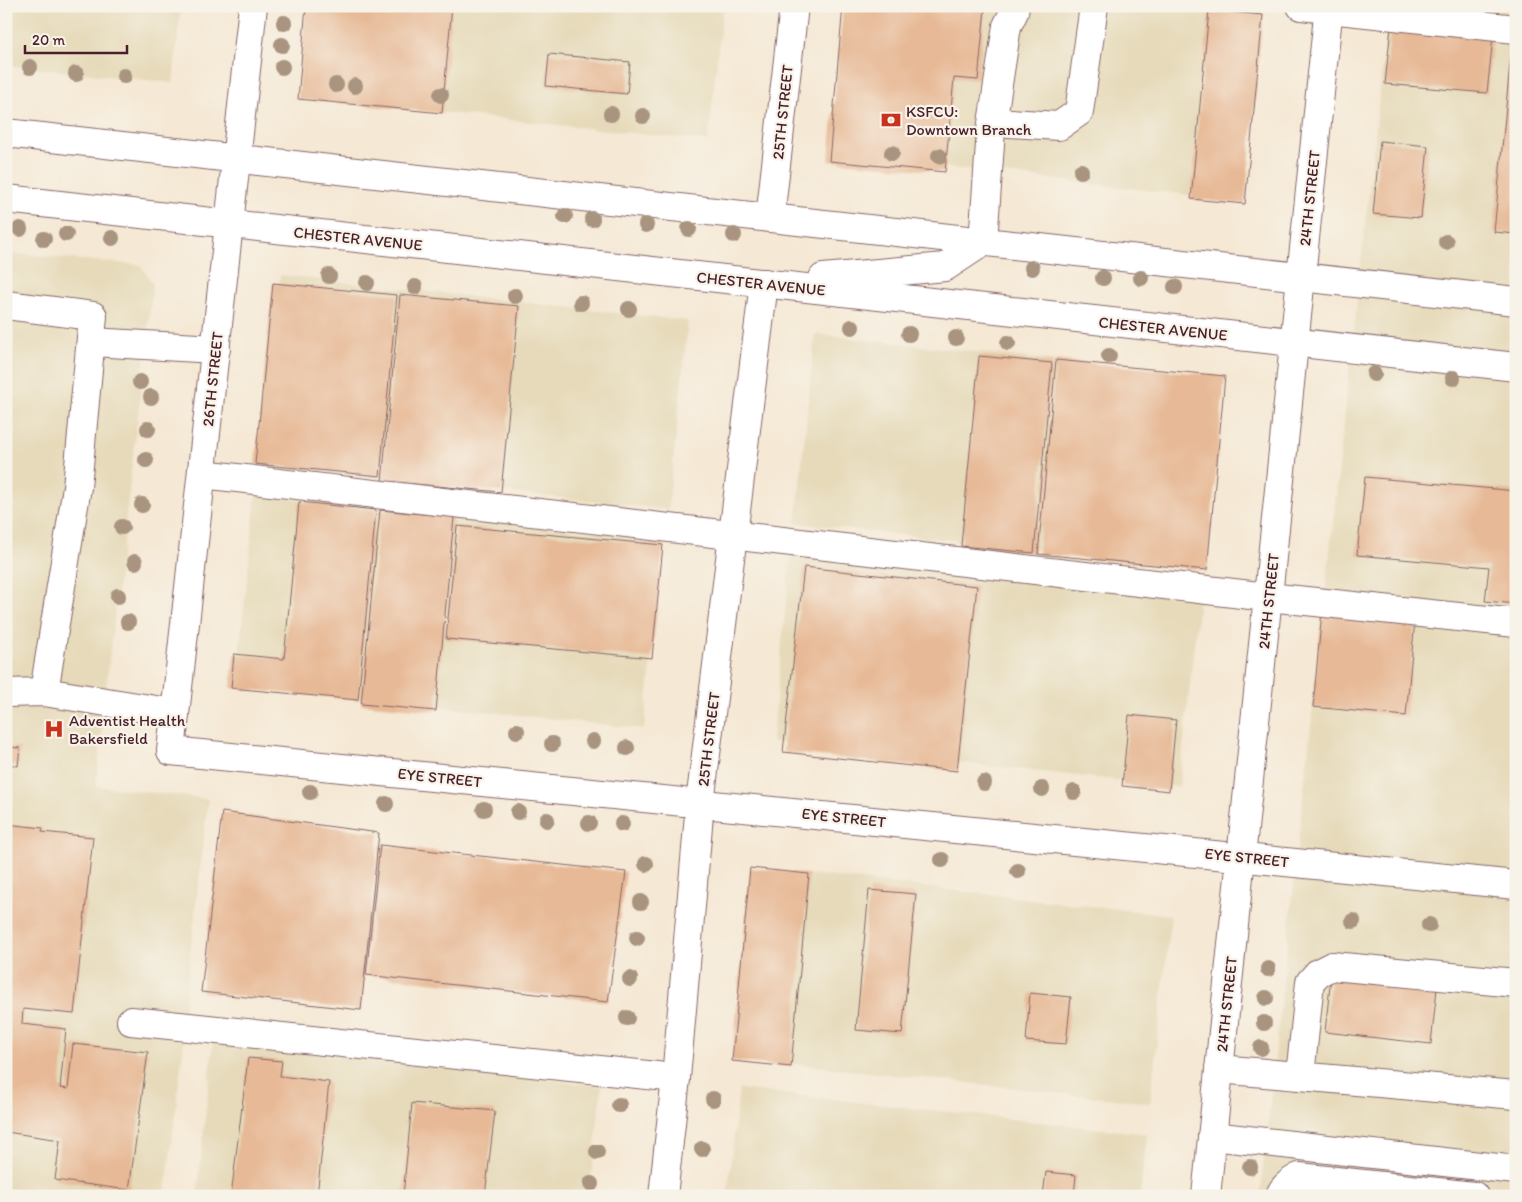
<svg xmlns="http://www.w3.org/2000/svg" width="1522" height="1202" viewBox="0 0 1522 1202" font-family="Itim,sans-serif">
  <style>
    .built { fill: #e6daba }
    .building { fill: #e7b996 }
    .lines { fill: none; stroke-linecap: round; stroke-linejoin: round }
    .minor-casing { stroke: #866566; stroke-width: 30 }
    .major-casing { stroke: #866566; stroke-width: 30 }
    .minor { stroke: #fff; stroke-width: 28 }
    .major { stroke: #fff; stroke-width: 28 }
    .tree { fill: #a99480 }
    .labels { text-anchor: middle; stroke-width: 4.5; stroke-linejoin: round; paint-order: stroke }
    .poi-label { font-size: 16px; fill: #4a1f2b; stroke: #f7f3e8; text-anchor: start }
    .street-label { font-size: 16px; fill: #4a1f2b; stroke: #f7f3e8 }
  </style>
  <rect width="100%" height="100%" fill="#f7f3e8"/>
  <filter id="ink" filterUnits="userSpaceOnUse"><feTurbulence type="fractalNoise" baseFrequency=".02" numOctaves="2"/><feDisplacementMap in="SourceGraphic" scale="10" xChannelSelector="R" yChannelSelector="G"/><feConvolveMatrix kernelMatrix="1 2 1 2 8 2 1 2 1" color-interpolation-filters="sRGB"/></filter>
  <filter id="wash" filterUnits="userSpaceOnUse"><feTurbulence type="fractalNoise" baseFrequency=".0096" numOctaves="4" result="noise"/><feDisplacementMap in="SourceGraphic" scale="20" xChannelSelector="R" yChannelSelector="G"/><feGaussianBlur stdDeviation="1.12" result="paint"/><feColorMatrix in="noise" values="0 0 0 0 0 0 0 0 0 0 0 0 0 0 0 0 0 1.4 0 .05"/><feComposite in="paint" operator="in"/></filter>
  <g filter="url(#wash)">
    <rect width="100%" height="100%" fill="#f5e8d4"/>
    <g class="built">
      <path d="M6 6H181L173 83 6 65Z"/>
      <path d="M309 6H723L708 141 300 97Z"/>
      <path d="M852 6H1212L1264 12 1244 201 837 155Z"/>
      <path d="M1389 6H1516V1196H1260Z"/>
      <path d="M6 253 140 265 153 284 108 671 96 786 208 799 185 1002 183 1050 165 1196H6Z"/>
      <path d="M280 275 688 321 668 510 260 464Z"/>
      <path d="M815 334 1223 379 1204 568 796 523Z"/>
      <path d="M256 495 664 540 644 729 236 684Z"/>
      <path d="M791 554 1199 599 1179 787 772 742Z"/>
      <path d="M763 869 1171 915 1150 1103 742 1058Z"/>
      <path d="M213 1043 378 1060 602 1086 589 1196H197Z"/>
      <path d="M739 1089 1147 1134 1140 1196H727Z"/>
    </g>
    <g id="blocks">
      <g class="building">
        <path d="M306 6H452L442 113 298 99Z"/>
        <path d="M843 6H955L985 9 978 80 954 78 945 172 829 161Z"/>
        <path d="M1209 10 1263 15 1245 204 1191 199Z"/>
        <path d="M1391 27 1493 37 1487 93 1385 84Z"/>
        <path d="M1512 43H1516V234L1494 232Z"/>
        <path d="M549 54 630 62 627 94 546 86Z"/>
        <path d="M1380 141 1428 146 1421 218 1373 214Z"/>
        <path d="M273 283 397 295 380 476 255 464Z"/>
        <path d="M400 295 519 306 501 492 382 481Z"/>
        <path d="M979 356 1052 363 1034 553 961 546Z"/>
        <path d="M1056 360 1225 376 1207 570 1038 554Z"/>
        <path d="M1365 477 1516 491V604L1485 601 1489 567 1357 555Z"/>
        <path d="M299 502 376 510 358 700 231 688 234 654 284 659Z"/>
        <path d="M380 510 454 517 436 711 361 704Z"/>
        <path d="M457 526 663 545 652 658 446 639Z"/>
        <path d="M804 567 977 586 957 771 783 752Z"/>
        <path d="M1322 611 1415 620 1406 716 1313 707Z"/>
        <path d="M1129 715 1176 720 1169 791 1122 786Z"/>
        <path d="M6 747 20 748 18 766 8 764V767H6Z"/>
        <path d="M222 812 379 833 361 1010 201 992Z"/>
        <path d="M6 824 43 828 42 832 93 837 74 1014 23 1009 22 1024 66 1029 60 1088 68 1089 73 1044 148 1052 129 1190 55 1180 60 1140 6 1132Z"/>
        <path d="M380 845 626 872 608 1002 366 975Z"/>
        <path d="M750 868 809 874 791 1067 732 1061Z"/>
        <path d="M869 890 916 894 902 1034 856 1030Z"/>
        <path d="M1331 977 1437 989 1431 1044 1325 1032Z"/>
        <path d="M1030 993 1071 997 1066 1044 1026 1041Z"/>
        <path d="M248 1058 282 1061 280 1076 329 1082 317 1196H231Z"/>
        <path d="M412 1103 495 1111 485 1196H403Z"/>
        <path d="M1046 1172 1076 1175 1074 1196H1043Z"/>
      </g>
    </g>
  </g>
  <g filter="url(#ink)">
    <use href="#blocks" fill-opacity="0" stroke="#866566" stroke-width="1"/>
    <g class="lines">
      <defs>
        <g id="minor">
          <path d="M253 6 171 751 1516 885"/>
          <path d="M1301 6 1516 29"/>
          <path d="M993 122 1059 126 1079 112 1094 6"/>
          <path d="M770 218 794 6"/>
          <path d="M983 242 991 130 1007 26 1014 12 1015 6"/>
          <path d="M6 305 93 316 77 487 44 692"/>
          <path d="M91 342 216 349"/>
          <path d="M202 474 1268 597 1516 623"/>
          <path d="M6 693 44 692 175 713"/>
          <path d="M131 1021 676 1078"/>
          <path d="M1219 1069 1516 1095"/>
          <path d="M1300 1076 1310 982 1318 973 1332 966 1516 983"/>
          <path d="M1212 1136 1516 1170"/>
          <path d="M663 1196 676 1078 700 803 764 283"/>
          <path d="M1280 1196C1282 1187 1292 1181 1299 1177L1474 1196"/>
        </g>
        <g id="major">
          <path d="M6 133 1516 301"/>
          <path d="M6 199 1516 367"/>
          <path d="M823 278 945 267 983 242"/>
          <path d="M1206 1196 1329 6"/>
        </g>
      </defs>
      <use href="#minor" class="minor-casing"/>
      <use href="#major" class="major-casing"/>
      <use href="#minor" class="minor"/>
      <use href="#major" class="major"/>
    </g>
    <g class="tree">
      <circle cx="284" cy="23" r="8"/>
      <circle cx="282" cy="45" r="8"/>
      <circle cx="30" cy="67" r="8"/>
      <circle cx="282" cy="67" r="8"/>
      <circle cx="76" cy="74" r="8"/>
      <circle cx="124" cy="76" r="8"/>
      <circle cx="336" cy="85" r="8"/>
      <circle cx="355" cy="86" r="8"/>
      <circle cx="441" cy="95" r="8"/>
      <circle cx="611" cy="114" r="8"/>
      <circle cx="643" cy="116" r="8"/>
      <circle cx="892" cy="153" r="8"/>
      <circle cx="939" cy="156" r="8"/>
      <circle cx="1081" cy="171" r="8"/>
      <circle cx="565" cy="216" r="8"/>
      <circle cx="592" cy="219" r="8"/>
      <circle cx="646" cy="225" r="8"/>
      <circle cx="20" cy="229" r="8"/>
      <circle cx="689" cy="229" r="8"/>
      <circle cx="66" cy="234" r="8"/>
      <circle cx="734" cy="235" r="8"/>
      <circle cx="112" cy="238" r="8"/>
      <circle cx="44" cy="239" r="8"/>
      <circle cx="1446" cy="242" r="8"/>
      <circle cx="1032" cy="268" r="8"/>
      <circle cx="329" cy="276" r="8"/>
      <circle cx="1103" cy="278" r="8"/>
      <circle cx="1141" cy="278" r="8"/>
      <circle cx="367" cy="283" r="8"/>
      <circle cx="415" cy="287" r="8"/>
      <circle cx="1175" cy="287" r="8"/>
      <circle cx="515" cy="296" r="8"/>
      <circle cx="581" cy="303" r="8"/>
      <circle cx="629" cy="309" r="8"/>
      <circle cx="852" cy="327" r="8"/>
      <circle cx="909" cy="334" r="8"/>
      <circle cx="956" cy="338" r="8"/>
      <circle cx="1008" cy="343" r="8"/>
      <circle cx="1109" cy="356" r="8"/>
      <circle cx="1374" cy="374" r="8"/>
      <circle cx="1453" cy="378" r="8"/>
      <circle cx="140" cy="382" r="8"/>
      <circle cx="151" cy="397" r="8"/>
      <circle cx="148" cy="429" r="8"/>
      <circle cx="146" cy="460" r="8"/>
      <circle cx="142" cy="505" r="8"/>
      <circle cx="122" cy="527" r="8"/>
      <circle cx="135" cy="562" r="8"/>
      <circle cx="118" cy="596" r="8"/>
      <circle cx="128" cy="622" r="8"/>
      <circle cx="517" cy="731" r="8"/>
      <circle cx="593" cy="741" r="8"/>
      <circle cx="552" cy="744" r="8"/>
      <circle cx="627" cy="748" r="8"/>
      <circle cx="984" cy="783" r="8"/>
      <circle cx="1042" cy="789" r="8"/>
      <circle cx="310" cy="792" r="8"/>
      <circle cx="1074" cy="792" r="8"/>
      <circle cx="386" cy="804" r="8"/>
      <circle cx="484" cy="809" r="8"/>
      <circle cx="518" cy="812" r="8"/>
      <circle cx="547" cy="820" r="8"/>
      <circle cx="589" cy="823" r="8"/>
      <circle cx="622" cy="824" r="8"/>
      <circle cx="942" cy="860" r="8"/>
      <circle cx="646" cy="864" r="8"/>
      <circle cx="1018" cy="871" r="8"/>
      <circle cx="641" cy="902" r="8"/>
      <circle cx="1353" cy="921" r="8"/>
      <circle cx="1429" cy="925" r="8"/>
      <circle cx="637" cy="938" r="8"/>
      <circle cx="1268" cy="969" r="8"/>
      <circle cx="630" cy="979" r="8"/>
      <circle cx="1266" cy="998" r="8"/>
      <circle cx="627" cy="1018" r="8"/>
      <circle cx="1264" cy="1023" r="8"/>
      <circle cx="1261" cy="1048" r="8"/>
      <circle cx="713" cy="1099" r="8"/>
      <circle cx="619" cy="1105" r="8"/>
      <circle cx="702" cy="1149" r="8"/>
      <circle cx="597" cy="1152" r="8"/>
      <circle cx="1250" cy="1167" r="8"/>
      <circle cx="591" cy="1184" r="8"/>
    </g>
  </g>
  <defs>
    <symbol id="bank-bare" viewBox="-9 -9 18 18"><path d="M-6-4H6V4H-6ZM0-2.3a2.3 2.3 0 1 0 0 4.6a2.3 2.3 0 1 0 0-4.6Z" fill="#c8321e" stroke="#f7f3e8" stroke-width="2.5" paint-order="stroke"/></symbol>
    <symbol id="hospital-bare" viewBox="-9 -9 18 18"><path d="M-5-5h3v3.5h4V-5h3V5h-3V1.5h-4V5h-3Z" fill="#c8321e" stroke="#f7f3e8" stroke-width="2.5" paint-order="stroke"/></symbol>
  </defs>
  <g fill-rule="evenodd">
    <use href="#bank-bare" x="877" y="106" width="28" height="28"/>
    <use href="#hospital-bare" x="40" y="715" width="28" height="28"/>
  </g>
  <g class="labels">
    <g class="poi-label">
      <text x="906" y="117">KSFCU:<tspan x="906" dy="18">Downtown Branch</tspan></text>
      <text x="69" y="726">Adventist Health<tspan x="69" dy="18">Bakersfield</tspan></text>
    </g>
    <g class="street-label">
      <text transform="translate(782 112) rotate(-84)" y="6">25TH STREET</text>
      <text transform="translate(1309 198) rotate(-84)" y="6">24TH STREET</text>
      <text transform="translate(358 238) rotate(6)" y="6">CHESTER AVENUE</text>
      <text transform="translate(761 283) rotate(6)" y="6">CHESTER AVENUE</text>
      <text transform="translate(1163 328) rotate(6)" y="6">CHESTER AVENUE</text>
      <text transform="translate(212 379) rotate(-84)" y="6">26TH STREET</text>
      <text transform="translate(1268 601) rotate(-84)" y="6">24TH STREET</text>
      <text transform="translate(708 739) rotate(-83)" y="6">25TH STREET</text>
      <text transform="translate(440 777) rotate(6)" y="6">EYE STREET</text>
      <text transform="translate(844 817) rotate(6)" y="6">EYE STREET</text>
      <text transform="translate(1247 857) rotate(6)" y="6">EYE STREET</text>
      <text transform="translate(1226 1004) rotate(-84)" y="6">24TH STREET</text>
    </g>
  </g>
  <rect width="1522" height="1202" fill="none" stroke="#f7f3e8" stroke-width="25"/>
  <path d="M25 45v8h102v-8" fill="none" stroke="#4a1f2b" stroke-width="2.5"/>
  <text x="32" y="45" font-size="15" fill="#4a1f2b" stroke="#f7f3e8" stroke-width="4" paint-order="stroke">20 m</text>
</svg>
